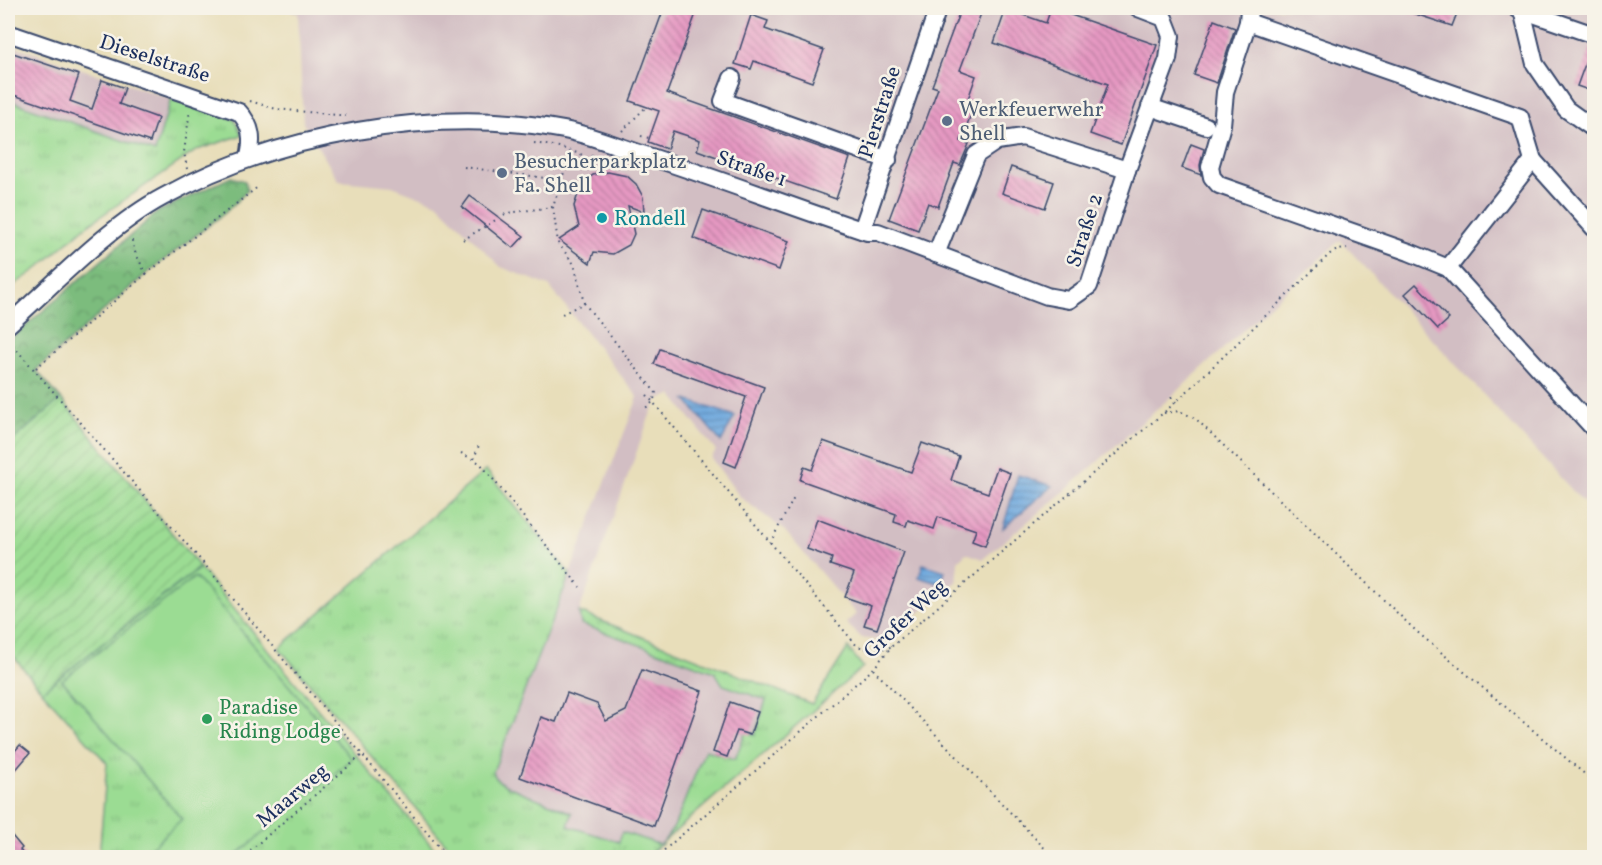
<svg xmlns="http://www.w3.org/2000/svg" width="1602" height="865" viewBox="0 0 1602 865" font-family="Vollkorn,serif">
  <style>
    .industrial { fill: #d2bec3 }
    .grass { fill: url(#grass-tufts); stroke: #5b8678; stroke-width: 1.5 }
    .forest { fill: url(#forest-crowns); stroke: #4c766e; stroke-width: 1.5 }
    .park { fill: #9bdc93; stroke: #5b8678; stroke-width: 1.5 }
    .garden { fill: url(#garden-furrows); stroke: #5b8678; stroke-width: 1.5 }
    .water { fill: url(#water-rules); stroke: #446b9e; stroke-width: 1.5 }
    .building { fill: url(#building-back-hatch) }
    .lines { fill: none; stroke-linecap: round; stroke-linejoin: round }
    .minor-casing { stroke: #3a496c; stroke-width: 20 }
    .path { stroke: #3a496c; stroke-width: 2; stroke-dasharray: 1.5 4.5; stroke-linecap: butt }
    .minor { stroke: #fff; stroke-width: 16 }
    .service-dot { fill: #5c6f8a; stroke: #f7f3e8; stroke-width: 2 }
    .culture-dot { fill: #0f9aa8; stroke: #f7f3e8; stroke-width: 2 }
    .leisure-dot { fill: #2e9e5b; stroke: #f7f3e8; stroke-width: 2 }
    .labels { text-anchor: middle; stroke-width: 5; stroke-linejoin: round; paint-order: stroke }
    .street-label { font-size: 21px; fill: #1b2f5e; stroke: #f7f3e8 }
    .service-label { font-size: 21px; fill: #4e5e75; stroke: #f7f3e8; text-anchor: start }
    .culture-label { font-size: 21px; fill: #0d838f; stroke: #f7f3e8; text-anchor: start }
    .leisure-label { font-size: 21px; fill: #27864d; stroke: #f7f3e8; text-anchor: start }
  </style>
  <defs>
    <pattern id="grass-tufts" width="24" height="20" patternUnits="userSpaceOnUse" patternTransform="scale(1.5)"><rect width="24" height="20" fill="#9bdc93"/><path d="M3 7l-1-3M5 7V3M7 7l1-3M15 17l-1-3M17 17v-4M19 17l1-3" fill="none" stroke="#85bd81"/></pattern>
    <pattern id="forest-crowns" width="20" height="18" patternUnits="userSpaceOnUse" patternTransform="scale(1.5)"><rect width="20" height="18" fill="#7cbc7d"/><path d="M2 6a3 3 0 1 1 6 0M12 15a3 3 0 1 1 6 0" fill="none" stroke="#65996a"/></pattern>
    <pattern id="garden-furrows" width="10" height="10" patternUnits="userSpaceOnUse" patternTransform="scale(1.5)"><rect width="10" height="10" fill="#9bdc93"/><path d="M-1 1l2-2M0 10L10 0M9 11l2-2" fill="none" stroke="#85bd81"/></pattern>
    <pattern id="water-rules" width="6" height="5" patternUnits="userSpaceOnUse" patternTransform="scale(1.5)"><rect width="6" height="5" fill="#6da7dd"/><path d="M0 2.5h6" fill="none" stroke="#5988b6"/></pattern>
    <pattern id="building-back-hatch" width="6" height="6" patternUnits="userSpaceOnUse" patternTransform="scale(1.5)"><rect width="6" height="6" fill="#e699c2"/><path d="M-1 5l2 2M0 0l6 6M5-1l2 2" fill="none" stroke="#ba7da1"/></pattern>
  </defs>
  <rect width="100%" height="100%" fill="#f7f3e8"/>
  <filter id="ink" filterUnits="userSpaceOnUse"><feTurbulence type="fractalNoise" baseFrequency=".0167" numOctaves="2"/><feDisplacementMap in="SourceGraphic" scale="12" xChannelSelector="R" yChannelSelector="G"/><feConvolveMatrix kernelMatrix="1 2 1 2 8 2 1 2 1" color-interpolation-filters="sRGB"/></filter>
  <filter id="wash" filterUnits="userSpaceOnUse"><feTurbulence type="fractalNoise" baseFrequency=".008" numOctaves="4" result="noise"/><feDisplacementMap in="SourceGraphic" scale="24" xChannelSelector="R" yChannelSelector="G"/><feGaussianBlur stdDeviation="1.35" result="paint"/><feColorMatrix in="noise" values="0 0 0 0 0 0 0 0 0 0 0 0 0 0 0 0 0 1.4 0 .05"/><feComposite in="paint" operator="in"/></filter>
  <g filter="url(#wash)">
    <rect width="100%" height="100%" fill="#e8deba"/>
    <g class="industrial">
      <path d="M283 8H1594V492L1583 502 1340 240 1182 387 1067 489 983 559 966 553 958 561 957 581 889 638 882 641 862 638 846 623 856 614 784 530 740 497 711 458 716 451 672 395 658 399 650 415 579 612 581 624 715 672 723 685 766 700 755 735 746 732 735 759 705 751 674 827 661 845 622 832 620 842 568 826 572 813 505 785 497 780 493 772 638 397 549 286 501 267 437 203 392 186 339 181 303 123 298 13Z"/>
      <path d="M8 44 171 99 156 153 8 100Z"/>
    </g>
    <g class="grass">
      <path d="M171 99 234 119 242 135 197 150 85 227 37 269 8 289V100L155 152Z"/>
      <path d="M486 470 570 574 493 772 497 780 505 785 572 813 568 826 619 842 622 832 661 845 674 827 705 750 735 759 746 732 755 735 766 700 723 685 715 672 581 624 579 612 812 704 848 648 863 667 646 857 458 858 279 648Z"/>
      <path d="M200 568 441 857H99L107 763 42 691Z"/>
    </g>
    <path class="forest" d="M231 177 245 181 247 191 225 213 146 274 36 370 61 399 8 445V341L159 211Z"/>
    <path class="park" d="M195 577 352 759 234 857H141L182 819 62 680Z"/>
    <path class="garden" d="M61 399 200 567 42 691 8 650V445Z"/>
    <g class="water">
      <path d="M686 400 735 416 721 442Z"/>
      <path d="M1018 475 1052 486 1003 528Z"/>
      <path d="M923 564 945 571 941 584 919 577Z"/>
    </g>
    <g id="blocks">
      <g class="building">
        <path d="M664 8H698L667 93 850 158 836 199 697 150 700 140 673 131 667 149 648 142 659 111 630 101Z"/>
        <path d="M961 8H983L960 70 976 76 968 99 976 101 961 141 969 144 960 165 954 163 938 207 928 203 918 230 889 219 938 88 932 86Z"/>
        <path d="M1051 8 1157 45 1121 145 1090 134 1108 84 994 43 1006 9 1046 23Z"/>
        <path d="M1404 8H1459L1452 26 1403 10Z"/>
        <path d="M751 15 768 21 765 29 824 50 812 82 754 61 751 69 735 64Z"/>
        <path d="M1214 20 1235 28 1217 83 1194 75Z"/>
        <path d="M1592 45H1594V92L1577 86Z"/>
        <path d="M13 53 79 75 70 101 92 109 102 80 125 88 119 104 158 118 150 142 8 93V69Z"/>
        <path d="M1191 144 1204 149 1200 165 1201 175 1182 168Z"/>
        <path d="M1011 167 1054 182 1045 208 1002 193Z"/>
        <path d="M608 172 627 176 636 184 643 197 644 212 628 206 634 234 629 245 613 254 594 252 590 263 559 240 579 227 574 206 581 185 593 175Z"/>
        <path d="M470 196 524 236 513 248 462 207Z"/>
        <path d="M703 210 789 241 779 270 693 238Z"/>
        <path d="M1416 284 1449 319 1438 329 1405 294Z"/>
        <path d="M660 349 764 387 736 467 724 462 746 397 654 364Z"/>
        <path d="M823 441 911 472 922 443 959 456 951 480 988 493 997 468 1010 473 985 546 972 541 976 530 938 517 934 529 908 520 906 526 894 522 896 514 800 480 804 467 812 470Z"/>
        <path d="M817 519 904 552 877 629 864 625 871 606 845 597 854 573 830 565 832 558 807 549Z"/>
        <path d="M642 670 702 691 654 826 520 777 541 717 556 722 567 693 597 704 606 721 626 711Z"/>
        <path d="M730 702 758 712 750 735 737 731 727 757 713 752Z"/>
        <path d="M20 745 30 753 8 779V759Z"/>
        <path d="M8 831 22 848 20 850 26 858H8Z"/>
      </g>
    </g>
  </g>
  <g filter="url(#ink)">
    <use href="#blocks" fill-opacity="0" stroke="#3a496c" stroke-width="1.5"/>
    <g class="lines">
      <defs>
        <g id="minor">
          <path d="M1249 8 1248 22 1520 117 1533 160"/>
          <path d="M1516 8 1594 35"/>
          <path d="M1522 10 1535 64 1566 109 1594 129"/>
          <path d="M1248 22 1225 92 1222 125 1210 167 1212 177 1219 185 1409 252 1448 268"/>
          <path d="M8 33 239 112C252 126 253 139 249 157"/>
          <path d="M732 78 723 101 888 160"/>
          <path d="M1150 107 1206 126"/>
          <path d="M1594 228 1533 160 1448 268 1594 429"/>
          <path d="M862 230 938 8"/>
          <path d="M936 254 976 155 997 141 1023 137 1127 170"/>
          <path d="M8 325C55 283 109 226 163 197 277 134 436 106 564 130 591 135 619 147 645 155 719 179 792 207 867 232H878L1047 296 1069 300 1089 286 1127 170 1168 59 1171 36 1164 18 1138 8"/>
        </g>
      </defs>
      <use href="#minor" class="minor-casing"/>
      <g class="path">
        <path d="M250 101 276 109 348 116"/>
        <path d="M622 131 646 107"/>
        <path d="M641 136 649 138"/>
        <path d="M534 143 559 147 586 156"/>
        <path d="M8 145 12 148"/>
        <path d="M464 167 560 180"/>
        <path d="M187 169 184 152 190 110"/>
        <path d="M553 207 558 243 574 264 584 303 562 314"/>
        <path d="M463 240 507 213 553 207 566 166 594 155"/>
        <path d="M146 274 259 186"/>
        <path d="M584 303 656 393 653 402 643 410"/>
        <path d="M9 341 205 565 448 858"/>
        <path d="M36 368 146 274 135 252 131 237"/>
        <path d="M647 395 857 646 872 650 891 647"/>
        <path d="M1171 397 1176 402"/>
        <path d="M1164 413 1179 411 1195 418 1416 631 1594 782"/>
        <path d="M461 453 480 463 580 587"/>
        <path d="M474 459 479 445"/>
        <path d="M770 543 795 496"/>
        <path d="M873 669 1054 858"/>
        <path d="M241 858 362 755"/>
        <path d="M655 858 873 669 891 647 1176 402 1332 252 1347 248"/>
      </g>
      <use href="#minor" class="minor"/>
    </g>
  </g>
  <g class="service-dot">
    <circle cx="947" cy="121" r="6"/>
    <circle cx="502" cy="173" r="6"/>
  </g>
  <circle class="culture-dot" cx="602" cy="218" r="6"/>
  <circle class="leisure-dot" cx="207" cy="719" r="6"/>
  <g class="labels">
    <g class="street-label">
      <text transform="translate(155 58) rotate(18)" y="7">Dieselstraße</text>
      <text transform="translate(879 112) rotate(-72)" y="7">Pierstraße</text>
      <text transform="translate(752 168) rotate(19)" y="7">Straße 1</text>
      <text transform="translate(1084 230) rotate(-72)" y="7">Straße 2</text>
      <text transform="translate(905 618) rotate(-43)" y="7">Grofer Weg</text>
      <text transform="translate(292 795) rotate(-40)" y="7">Maarweg</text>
    </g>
    <g class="service-label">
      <text x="959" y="116">Werkfeuerwehr<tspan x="959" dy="24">Shell</tspan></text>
      <text x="514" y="168">Besucherparkplatz<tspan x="514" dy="24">Fa. Shell</tspan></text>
    </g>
    <g class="culture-label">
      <text x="614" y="225">Rondell</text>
    </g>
    <g class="leisure-label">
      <text x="219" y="714">Paradise<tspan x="219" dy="24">Riding Lodge</tspan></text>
    </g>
  </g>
  <rect width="1602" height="865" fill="none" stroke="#f7f3e8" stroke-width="30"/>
</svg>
